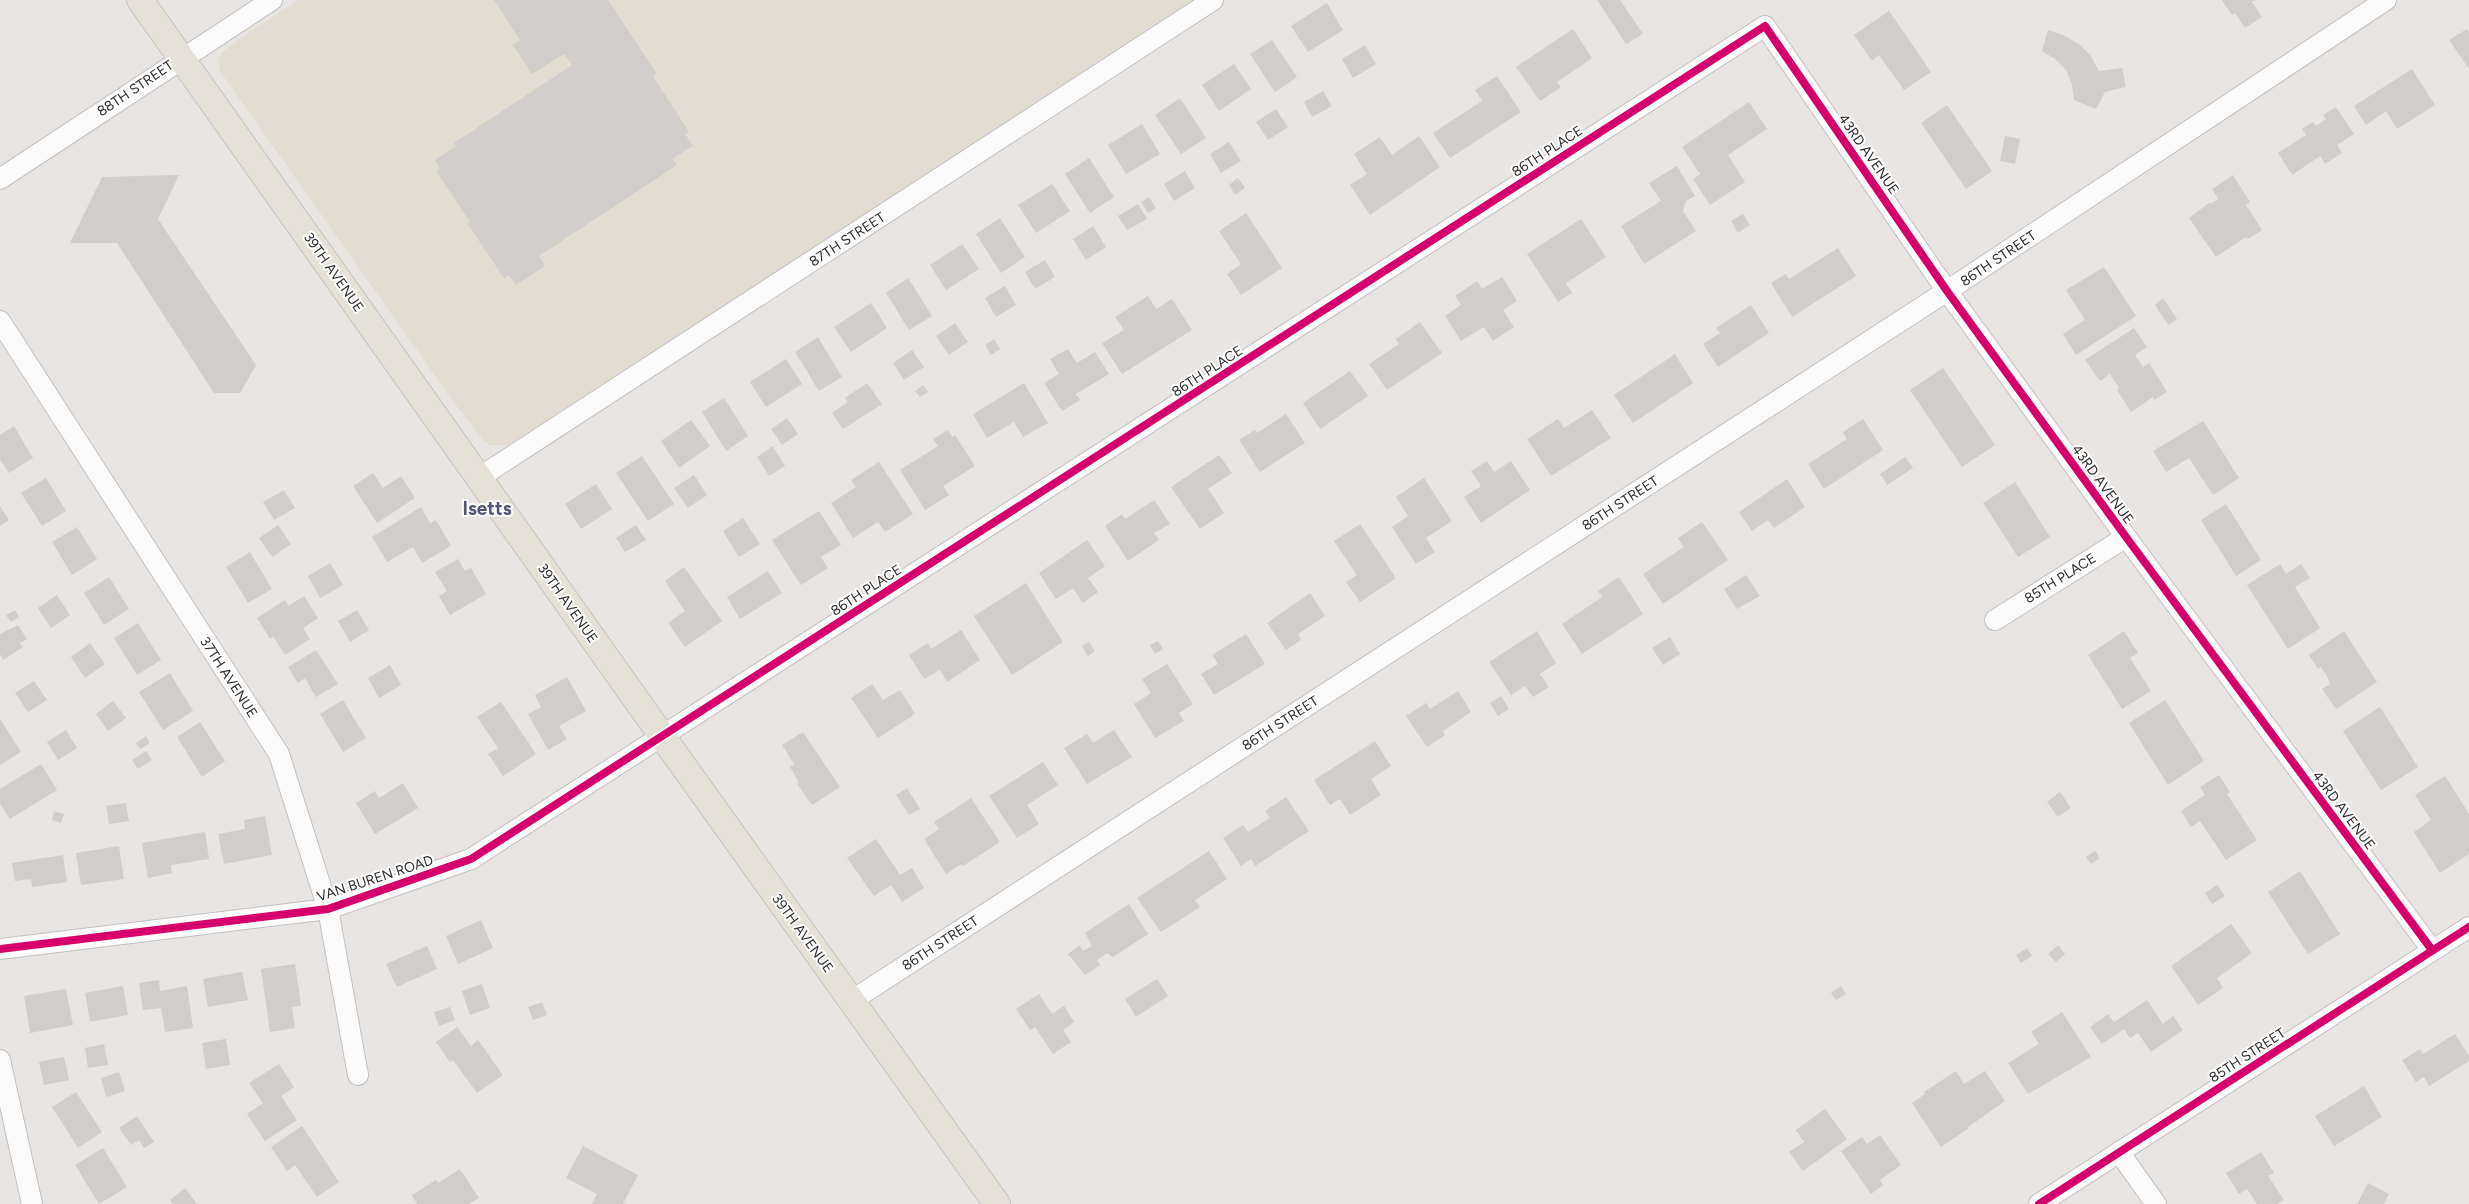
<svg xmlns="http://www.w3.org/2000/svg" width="2469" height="1204" viewBox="0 0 2469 1204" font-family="Figtree,sans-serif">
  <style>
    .education { fill: #e2dcd1 }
    .building { fill: #d0cdcb }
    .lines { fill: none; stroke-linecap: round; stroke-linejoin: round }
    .minor-casing { stroke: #c1c0c0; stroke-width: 22 }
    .major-casing { stroke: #c5c3c2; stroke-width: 28 }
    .minor { stroke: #fcfbfb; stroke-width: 20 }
    .major { stroke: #e5e1d6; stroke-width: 26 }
    .cycleway-casing { stroke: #fff; stroke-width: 11 }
    .cycleway { stroke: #d6006c; stroke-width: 8 }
    .labels { text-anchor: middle; stroke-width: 4; stroke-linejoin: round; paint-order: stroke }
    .street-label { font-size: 14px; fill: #2b2b2b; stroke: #fff }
    .district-label { font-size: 19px; font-weight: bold; fill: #505776; stroke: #fff }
  </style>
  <rect width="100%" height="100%" fill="#e8e5e2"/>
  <path class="education" d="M298 0H1192L519 440 507 445H490L482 439 453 401 220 71 218 59 223 52 239 39Z"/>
  <g class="building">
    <path d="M494 0H608L657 74 653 76 689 132 685 134 693 146 672 159 677 165 539 256 545 266 516 285 509 275 504 278 467 223 470 222 436 171 440 169 435 160 456 146 454 143 572 65 564 54 532 74 513 45 520 40Z"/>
    <path d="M1597 0H1620L1643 34 1626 44Z"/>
    <path d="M2222 0H2256L2252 2 2262 17 2245 28 2235 13 2232 15Z"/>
    <path d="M1327 3 1343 30 1308 52 1291 26Z"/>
    <path d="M1889 11 1931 72 1904 90 1879 55 1872 61 1854 35Z"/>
    <path d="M1573 29 1592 58 1557 82 1561 87 1540 101 1516 67Z"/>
    <path d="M2467 29 2469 32V69L2449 40Z"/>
    <path d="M2048 30 2063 35 2079 44 2090 55 2099 71 2122 68 2126 87 2105 92 2096 109 2074 100 2072 84 2066 70 2055 59 2042 51Z"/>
    <path d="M1272 40 1297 77 1275 92 1250 54Z"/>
    <path d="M1365 45 1376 64 1353 78 1342 59Z"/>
    <path d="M1234 64 1251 89 1219 111 1202 85Z"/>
    <path d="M2412 69 2435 105 2397 129 2386 111 2366 125 2354 106Z"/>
    <path d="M1497 76 1521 112 1450 158 1433 133 1482 101 1475 90Z"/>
    <path d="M1323 91 1332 106 1312 117 1304 102Z"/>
    <path d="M1180 98 1206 138 1181 154 1155 115Z"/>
    <path d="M1749 102 1767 129 1728 155 1745 182 1710 205 1693 179 1700 174 1682 147Z"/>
    <path d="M1947 105 1992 171 1966 189 1921 123Z"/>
    <path d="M2336 107 2354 134 2337 145 2342 153 2325 164 2320 156 2292 175 2278 153 2306 135 2302 129 2313 122 2316 126 2326 119 2323 115Z"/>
    <path d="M1276 109 1288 127 1268 140 1256 122Z"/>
    <path d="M1142 124 1160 154 1126 174 1108 145Z"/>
    <path d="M1419 136 1440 167 1370 215 1350 185 1367 174 1354 154 1380 137 1392 155Z"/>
    <path d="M2005 136 2020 139 2015 164 2000 161Z"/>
    <path d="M1229 142 1241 161 1221 173 1210 154Z"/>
    <path d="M1089 158 1114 197 1090 213 1065 174Z"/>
    <path d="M1677 166 1695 196 1686 201 1683 211 1696 231 1644 264 1621 226 1661 201 1649 183Z"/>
    <path d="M1185 171 1195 188 1174 201 1164 184Z"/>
    <path d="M179 175 158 219 256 365 240 393H214L117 243H70L102 177Z"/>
    <path d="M2233 175 2250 202 2246 205 2262 230 2248 239 2246 237 2216 257 2189 218 2210 202 2211 204 2218 199 2212 189Z"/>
    <path d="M1238 178 1245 188 1235 195 1229 185Z"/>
    <path d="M1052 184 1070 211 1036 233 1018 205Z"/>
    <path d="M1149 197 1156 208 1148 213 1141 202Z"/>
    <path d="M1138 204 1147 219 1127 230 1118 216Z"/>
    <path d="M1246 213 1282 268 1241 295 1227 274 1241 264 1219 231Z"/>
    <path d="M1743 214 1750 225 1738 233 1731 221Z"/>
    <path d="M1000 218 1025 257 1001 273 976 234Z"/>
    <path d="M1581 219 1606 257 1566 283 1572 293 1558 302 1527 254Z"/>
    <path d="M1093 226 1106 247 1086 260 1073 239Z"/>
    <path d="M962 244 979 269 946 290 930 265Z"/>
    <path d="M1838 248 1856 276 1792 317 1771 283 1786 274 1789 279Z"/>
    <path d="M1045 260 1055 277 1035 289 1025 272Z"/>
    <path d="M2104 267 2136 316 2076 355 2063 334 2085 320 2066 290Z"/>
    <path d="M1502 277 1517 301 1503 310 1514 327 1493 341 1484 327 1461 341 1445 316 1461 305 1455 296 1477 281 1482 289Z"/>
    <path d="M908 278 932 316 909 330 886 293Z"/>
    <path d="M1005 286 1016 305 996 317 985 298Z"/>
    <path d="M1148 296 1156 309 1172 299 1192 330 1122 374 1102 343 1124 330 1115 317Z"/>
    <path d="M2163 298 2177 319 2168 325 2155 305Z"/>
    <path d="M871 303 887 328 851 352 834 327Z"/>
    <path d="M1751 305 1769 333 1718 367 1703 344 1720 333 1716 328Z"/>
    <path d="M1420 322 1442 353 1387 390 1369 364 1399 344 1396 339Z"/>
    <path d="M955 323 968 342 949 355 936 336Z"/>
    <path d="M2134 328 2147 347 2135 355 2143 367 2149 363 2167 392 2154 400 2153 397 2131 412 2117 390 2119 388 2110 374 2100 381 2085 360Z"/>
    <path d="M818 337 842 377 819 391 795 352Z"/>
    <path d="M994 339 1000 349 991 355 985 345Z"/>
    <path d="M1068 349 1077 363 1095 352 1109 374 1076 394 1080 400 1062 411 1044 383 1059 374 1050 359Z"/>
    <path d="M912 350 924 367 904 380 893 363Z"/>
    <path d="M1675 354 1693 383 1633 423 1614 395Z"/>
    <path d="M786 359 802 384 766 407 750 382Z"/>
    <path d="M1943 368 1995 445 1962 467 1910 390Z"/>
    <path d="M1350 371 1368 396 1320 429 1303 403Z"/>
    <path d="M867 383 882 404 843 429 832 413 848 402 845 398Z"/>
    <path d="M1024 383 1048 423 1023 437 1014 422 987 438 973 414Z"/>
    <path d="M923 385 928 392 920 397 915 391Z"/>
    <path d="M724 398 748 436 726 451 702 412Z"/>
    <path d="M1592 410 1611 438 1551 476 1527 439 1558 419 1564 428Z"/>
    <path d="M1286 414 1305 443 1260 472 1239 440 1255 430 1257 433Z"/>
    <path d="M787 418 798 434 782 445 771 429Z"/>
    <path d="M1863 419 1883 450 1824 489 1808 464 1847 439 1843 432Z"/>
    <path d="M691 420 710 446 679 468 661 441Z"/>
    <path d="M2203 421 2239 478 2213 495 2189 458 2166 472 2153 451Z"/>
    <path d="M14 426 33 458 9 473 0 459V435Z"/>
    <path d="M948 430 952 437 955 435 975 466 943 486 949 495 925 510 900 470 938 446 933 439Z"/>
    <path d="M773 446 785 466 769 476 757 457Z"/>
    <path d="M1219 455 1232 473 1208 489 1224 513 1200 529 1171 487Z"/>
    <path d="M642 456 674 504 648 521 616 473Z"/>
    <path d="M1905 457 1913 468 1887 485 1880 474Z"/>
    <path d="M1487 461 1494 472 1511 461 1530 490 1481 523 1464 497 1481 486 1471 471Z"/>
    <path d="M879 462 913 514 885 532 878 522 853 538 831 503 856 487 851 480Z"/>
    <path d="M373 473 383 488 401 476 415 498 377 523 353 486Z"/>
    <path d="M694 475 707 495 688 508 674 488Z"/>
    <path d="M46 478 66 511 42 526 21 493Z"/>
    <path d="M1424 478 1452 521 1426 538 1435 552 1416 564 1392 527 1408 516 1396 497Z"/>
    <path d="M1787 479 1805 507 1774 528 1768 520 1752 531 1739 512Z"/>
    <path d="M2015 482 2050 537 2018 557 1983 503Z"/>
    <path d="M596 484 612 509 581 529 565 504Z"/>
    <path d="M284 490 295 508 274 520 263 502Z"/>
    <path d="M1154 500 1170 524 1154 533 1159 540 1128 561 1105 526 1122 514 1125 519Z"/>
    <path d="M2226 504 2261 560 2236 576 2201 520Z"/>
    <path d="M0 506 9 520 0 526Z"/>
    <path d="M421 507 430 523 436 520 451 546 422 563 413 547 387 562 372 537Z"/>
    <path d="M819 511 841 545 821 557 828 568 801 585 772 540Z"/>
    <path d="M743 518 760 544 739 557 723 531Z"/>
    <path d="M1702 522 1728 560 1663 604 1643 574 1684 547 1678 538Z"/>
    <path d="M1360 524 1396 578 1360 602 1346 582 1357 575 1334 541Z"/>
    <path d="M278 525 291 544 272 557 259 538Z"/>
    <path d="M636 525 646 540 625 552 616 538Z"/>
    <path d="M77 527 97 559 72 575 52 542Z"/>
    <path d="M1087 540 1105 566 1088 578 1098 592 1083 603 1073 588 1056 599 1039 573Z"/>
    <path d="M250 552 272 589 248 603 226 567Z"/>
    <path d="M458 559 465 571 471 568 486 594 450 615 439 596 447 591 435 572Z"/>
    <path d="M330 563 343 585 320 598 308 576Z"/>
    <path d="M2280 564 2286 574 2301 564 2310 578 2295 587 2320 628 2288 649 2247 585Z"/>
    <path d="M684 567 722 621 685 647 668 623 685 611 665 581Z"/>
    <path d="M768 571 782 593 740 619 727 597Z"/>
    <path d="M1746 575 1760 596 1737 609 1724 589Z"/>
    <path d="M109 577 129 609 104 625 84 593Z"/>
    <path d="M1619 577 1643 614 1582 654 1562 624 1602 597 1598 591Z"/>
    <path d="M1026 583 1063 642 1012 675 974 616Z"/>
    <path d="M1310 593 1325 616 1298 634 1301 640 1286 650 1267 623Z"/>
    <path d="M57 595 70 615 51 628 38 608Z"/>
    <path d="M304 596 318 618 303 628 310 639 285 655 273 636 270 639 257 618 285 600 288 606Z"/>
    <path d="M15 610 19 617 11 622 6 615Z"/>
    <path d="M357 610 369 630 350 642 338 621Z"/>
    <path d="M138 623 161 660 137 675 114 638Z"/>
    <path d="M18 625 27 639 20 643 23 647 3 660 0 654V634Z"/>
    <path d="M961 630 980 660 947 682 940 670 924 679 909 655 928 643 931 649Z"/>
    <path d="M1537 631 1556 663 1540 674 1549 687 1533 697 1525 686 1511 695 1489 662Z"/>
    <path d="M2124 631 2138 653 2130 658 2151 691 2122 709 2088 655Z"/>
    <path d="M2344 631 2377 682 2336 709 2322 689 2330 684 2327 676 2321 667 2318 669 2309 655Z"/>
    <path d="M1246 634 1265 664 1214 695 1201 674 1218 664 1212 655Z"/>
    <path d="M1670 637 1680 654 1663 665 1652 648Z"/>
    <path d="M1158 641 1163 649 1155 654 1150 645Z"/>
    <path d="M1089 642 1095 651 1088 656 1082 646Z"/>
    <path d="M90 643 105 664 85 678 71 657Z"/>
    <path d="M316 650 338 684 316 697 305 678 298 683 288 667Z"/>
    <path d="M1167 664 1193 704 1179 713 1184 721 1155 738 1134 704 1151 693 1142 679Z"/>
    <path d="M390 665 401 685 379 698 368 678Z"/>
    <path d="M170 673 193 711 163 730 139 692Z"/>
    <path d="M567 677 586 711 559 726 567 739 548 750 528 714 541 707 535 695Z"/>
    <path d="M34 681 47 700 28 712 15 693Z"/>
    <path d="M872 684 883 700 900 690 915 714 878 738 851 698Z"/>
    <path d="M1458 691 1471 712 1443 731 1445 735 1427 747 1406 716 1426 703 1430 709Z"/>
    <path d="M1501 696 1509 709 1498 716 1490 703Z"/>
    <path d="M343 700 366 738 343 752 320 714Z"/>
    <path d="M2165 700 2204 761 2168 785 2129 723Z"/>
    <path d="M113 701 126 718 108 731 96 714Z"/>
    <path d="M501 702 536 754 503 776 488 754 498 748 477 717Z"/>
    <path d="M2380 707 2418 767 2381 790 2343 731Z"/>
    <path d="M0 719 21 752 0 765Z"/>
    <path d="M200 722 225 761 202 777 177 737Z"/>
    <path d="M66 730 77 748 58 760 47 742Z"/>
    <path d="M1114 730 1132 757 1087 784 1064 748 1087 734 1093 743Z"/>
    <path d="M803 732 840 787 812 805 797 784 799 782 790 767 794 764 782 745Z"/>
    <path d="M146 736 150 743 140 749 136 743Z"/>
    <path d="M1375 741 1391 766 1371 779 1381 795 1350 815 1340 799 1330 805 1314 780Z"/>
    <path d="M146 751 152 760 138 769 132 760Z"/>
    <path d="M1043 762 1058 785 1027 805 1039 824 1017 838 989 796Z"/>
    <path d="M41 764 57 790 10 819 0 803V789Z"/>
    <path d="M2219 775 2230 792 2227 794 2257 840 2226 860 2200 821 2191 827 2181 811 2205 795 2200 787Z"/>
    <path d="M2445 776 2469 814V854L2440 873 2414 832 2431 820 2415 795Z"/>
    <path d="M403 783 418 808 375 834 356 803 375 791 379 798Z"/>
    <path d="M907 788 920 809 909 815 896 795Z"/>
    <path d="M2060 792 2071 808 2058 817 2047 802Z"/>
    <path d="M1286 797 1309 831 1255 866 1251 859 1241 866 1223 838 1243 825 1248 832 1270 818 1265 811Z"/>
    <path d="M971 798 1000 842 963 866 961 864 946 874 924 839 939 829 934 822Z"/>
    <path d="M126 803 129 821 109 824 106 806Z"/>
    <path d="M54 811 64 814 61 823 52 820Z"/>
    <path d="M265 816 272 855 224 864 218 834 245 829 244 820Z"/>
    <path d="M205 832 209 859 171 865 172 873 148 878 142 843Z"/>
    <path d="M876 839 900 875 912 868 924 888 902 902 891 885 874 896 847 858Z"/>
    <path d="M119 846 124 879 81 885 76 853Z"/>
    <path d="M1209 851 1227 879 1195 900 1200 907 1161 932 1137 898Z"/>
    <path d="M2095 851 2100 858 2091 864 2086 857Z"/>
    <path d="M63 855 67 882 32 887 31 879 15 881 12 863Z"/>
    <path d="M2300 871 2340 934 2308 954 2268 892Z"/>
    <path d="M2217 885 2225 896 2212 904 2205 893Z"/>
    <path d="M1129 904 1148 934 1113 957 1107 953 1097 960 1100 965 1085 975 1068 954 1080 945 1083 951 1092 946 1085 933Z"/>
    <path d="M481 920 493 948 458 964 446 936Z"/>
    <path d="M2231 924 2252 953 2217 978 2223 988 2198 1005 2171 966Z"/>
    <path d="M2058 945 2065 954 2056 962 2048 954Z"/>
    <path d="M427 946 437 969 397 987 386 964Z"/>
    <path d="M2027 948 2032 956 2021 963 2016 955Z"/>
    <path d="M295 964 301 1006 292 1007 295 1028 270 1032 261 969Z"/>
    <path d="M242 972 248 1000 208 1007 203 979Z"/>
    <path d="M1157 979 1168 996 1136 1017 1125 999Z"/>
    <path d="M159 980 160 991 187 986 193 1028 165 1032 161 1008 143 1010 139 983Z"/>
    <path d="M482 984 490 1008 470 1015 462 991Z"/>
    <path d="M123 986 128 1015 90 1022 85 993Z"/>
    <path d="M1841 986 1846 994 1836 1000 1831 993Z"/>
    <path d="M66 989 73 1025 30 1033 24 996Z"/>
    <path d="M1039 994 1052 1014 1064 1006 1074 1022 1063 1030 1071 1042 1053 1054 1035 1027 1030 1030 1016 1009Z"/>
    <path d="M2147 1000 2163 1024 2173 1016 2183 1030 2151 1052 2138 1033 2130 1038 2124 1029 2102 1044 2090 1027 2108 1014 2114 1022Z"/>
    <path d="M542 1002 547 1015 533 1020 528 1007Z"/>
    <path d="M450 1007 455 1020 439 1026 434 1012Z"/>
    <path d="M2062 1012 2091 1057 2028 1094 2008 1063 2039 1044 2031 1032Z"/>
    <path d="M457 1027 471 1046 478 1040 503 1075 477 1093 453 1060 450 1062 436 1042Z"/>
    <path d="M2455 1034 2469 1056V1061L2429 1086 2424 1077 2416 1082 2402 1060 2420 1049 2423 1054Z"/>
    <path d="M226 1039 230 1065 206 1069 202 1043Z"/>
    <path d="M104 1044 108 1065 88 1068 85 1048Z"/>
    <path d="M64 1057 69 1080 44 1085 39 1062Z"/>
    <path d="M279 1064 294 1087 281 1096 297 1120 265 1141 247 1114 263 1103 249 1083Z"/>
    <path d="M1956 1071 1964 1084 1985 1071 2005 1101 1968 1127 1969 1128 1941 1147 1912 1103 1925 1094 1924 1092Z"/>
    <path d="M119 1072 125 1091 106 1097 101 1078Z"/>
    <path d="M2364 1086 2382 1117 2334 1146 2315 1116Z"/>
    <path d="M76 1092 102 1132 78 1148 52 1107Z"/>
    <path d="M1825 1109 1847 1139 1803 1171 1789 1152 1804 1142 1796 1130Z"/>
    <path d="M137 1116 154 1142 144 1148 139 1140 131 1145 119 1128Z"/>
    <path d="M302 1126 339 1182 317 1197 295 1165 287 1171 271 1147Z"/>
    <path d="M1880 1135 1901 1165 1880 1180 1883 1185 1871 1194 1841 1151 1862 1137 1867 1144Z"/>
    <path d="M583 1146 638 1175 623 1204H592L597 1194 566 1178Z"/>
    <path d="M103 1148 127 1187 99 1204 75 1165Z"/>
    <path d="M2261 1152 2274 1173 2268 1176 2284 1200 2277 1204H2257L2247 1189 2239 1194 2226 1173Z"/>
    <path d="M460 1169 479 1198 469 1204H417L412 1195 436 1180 438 1183Z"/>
    <path d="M2368 1183 2389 1194 2384 1204H2357Z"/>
    <path d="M185 1188 197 1204H173L170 1200Z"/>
  </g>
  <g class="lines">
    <defs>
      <g id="minor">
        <path d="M0 179 272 0"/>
        <path d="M0 321 279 754 328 909 358 1075"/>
        <path d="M480 477 1213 0"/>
        <path d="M1995 620 2126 537"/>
        <path d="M0 949 328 909 471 859 1765 26 1947 291 2126 537 2432 950"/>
        <path d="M851 1001 1947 291 2386 0"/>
        <path d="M0 1060 32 1204"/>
        <path d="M2119 1152 2156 1204"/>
        <path d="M2039 1204 2469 927"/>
      </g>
      <path id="major" d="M140 0 662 736 997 1204"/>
    </defs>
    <use href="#minor" class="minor-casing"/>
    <use href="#major" class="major-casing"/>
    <use href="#minor" class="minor"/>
    <use href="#major" class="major"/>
    <defs>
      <g id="cycleway">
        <path d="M0 949 328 909 471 859 1765 26 1947 291 2126 537 2432 950"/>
        <path d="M2039 1204 2469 927"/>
      </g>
    </defs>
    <use href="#cycleway" class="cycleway-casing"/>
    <use href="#cycleway" class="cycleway"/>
  </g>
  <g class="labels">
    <g class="street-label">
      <text transform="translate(135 88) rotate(-34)" y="5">88TH STREET</text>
      <text transform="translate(1547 151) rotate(-33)" y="5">86TH PLACE</text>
      <text transform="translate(1869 154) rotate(55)" y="5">43RD AVENUE</text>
      <text transform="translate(847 239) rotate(-33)" y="5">87TH STREET</text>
      <text transform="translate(1998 258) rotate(-34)" y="5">86TH STREET</text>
      <text transform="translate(334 272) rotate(55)" y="5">39TH AVENUE</text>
      <text transform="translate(1207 371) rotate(-33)" y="5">86TH PLACE</text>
      <text transform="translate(2103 484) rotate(54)" y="5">43RD AVENUE</text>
      <text transform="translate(1620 503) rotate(-33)" y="5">86TH STREET</text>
      <text transform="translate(2060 578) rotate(-32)" y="5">85TH PLACE</text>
      <text transform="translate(866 590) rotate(-33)" y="5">86TH PLACE</text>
      <text transform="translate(568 603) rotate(55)" y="5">39TH AVENUE</text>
      <text transform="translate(229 677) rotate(57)" y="5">37TH AVENUE</text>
      <text transform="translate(1280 723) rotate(-33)" y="5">86TH STREET</text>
      <text transform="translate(2344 810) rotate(53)" y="5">43RD AVENUE</text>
      <text transform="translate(375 878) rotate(-18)" y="5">VAN BUREN ROAD</text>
      <text transform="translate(803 933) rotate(54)" y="5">39TH AVENUE</text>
      <text transform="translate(940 943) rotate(-33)" y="5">86TH STREET</text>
      <text transform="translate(2247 1055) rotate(-33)" y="5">85TH STREET</text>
    </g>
    <g class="district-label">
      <text x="487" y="515">Isetts</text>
    </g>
  </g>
</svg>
